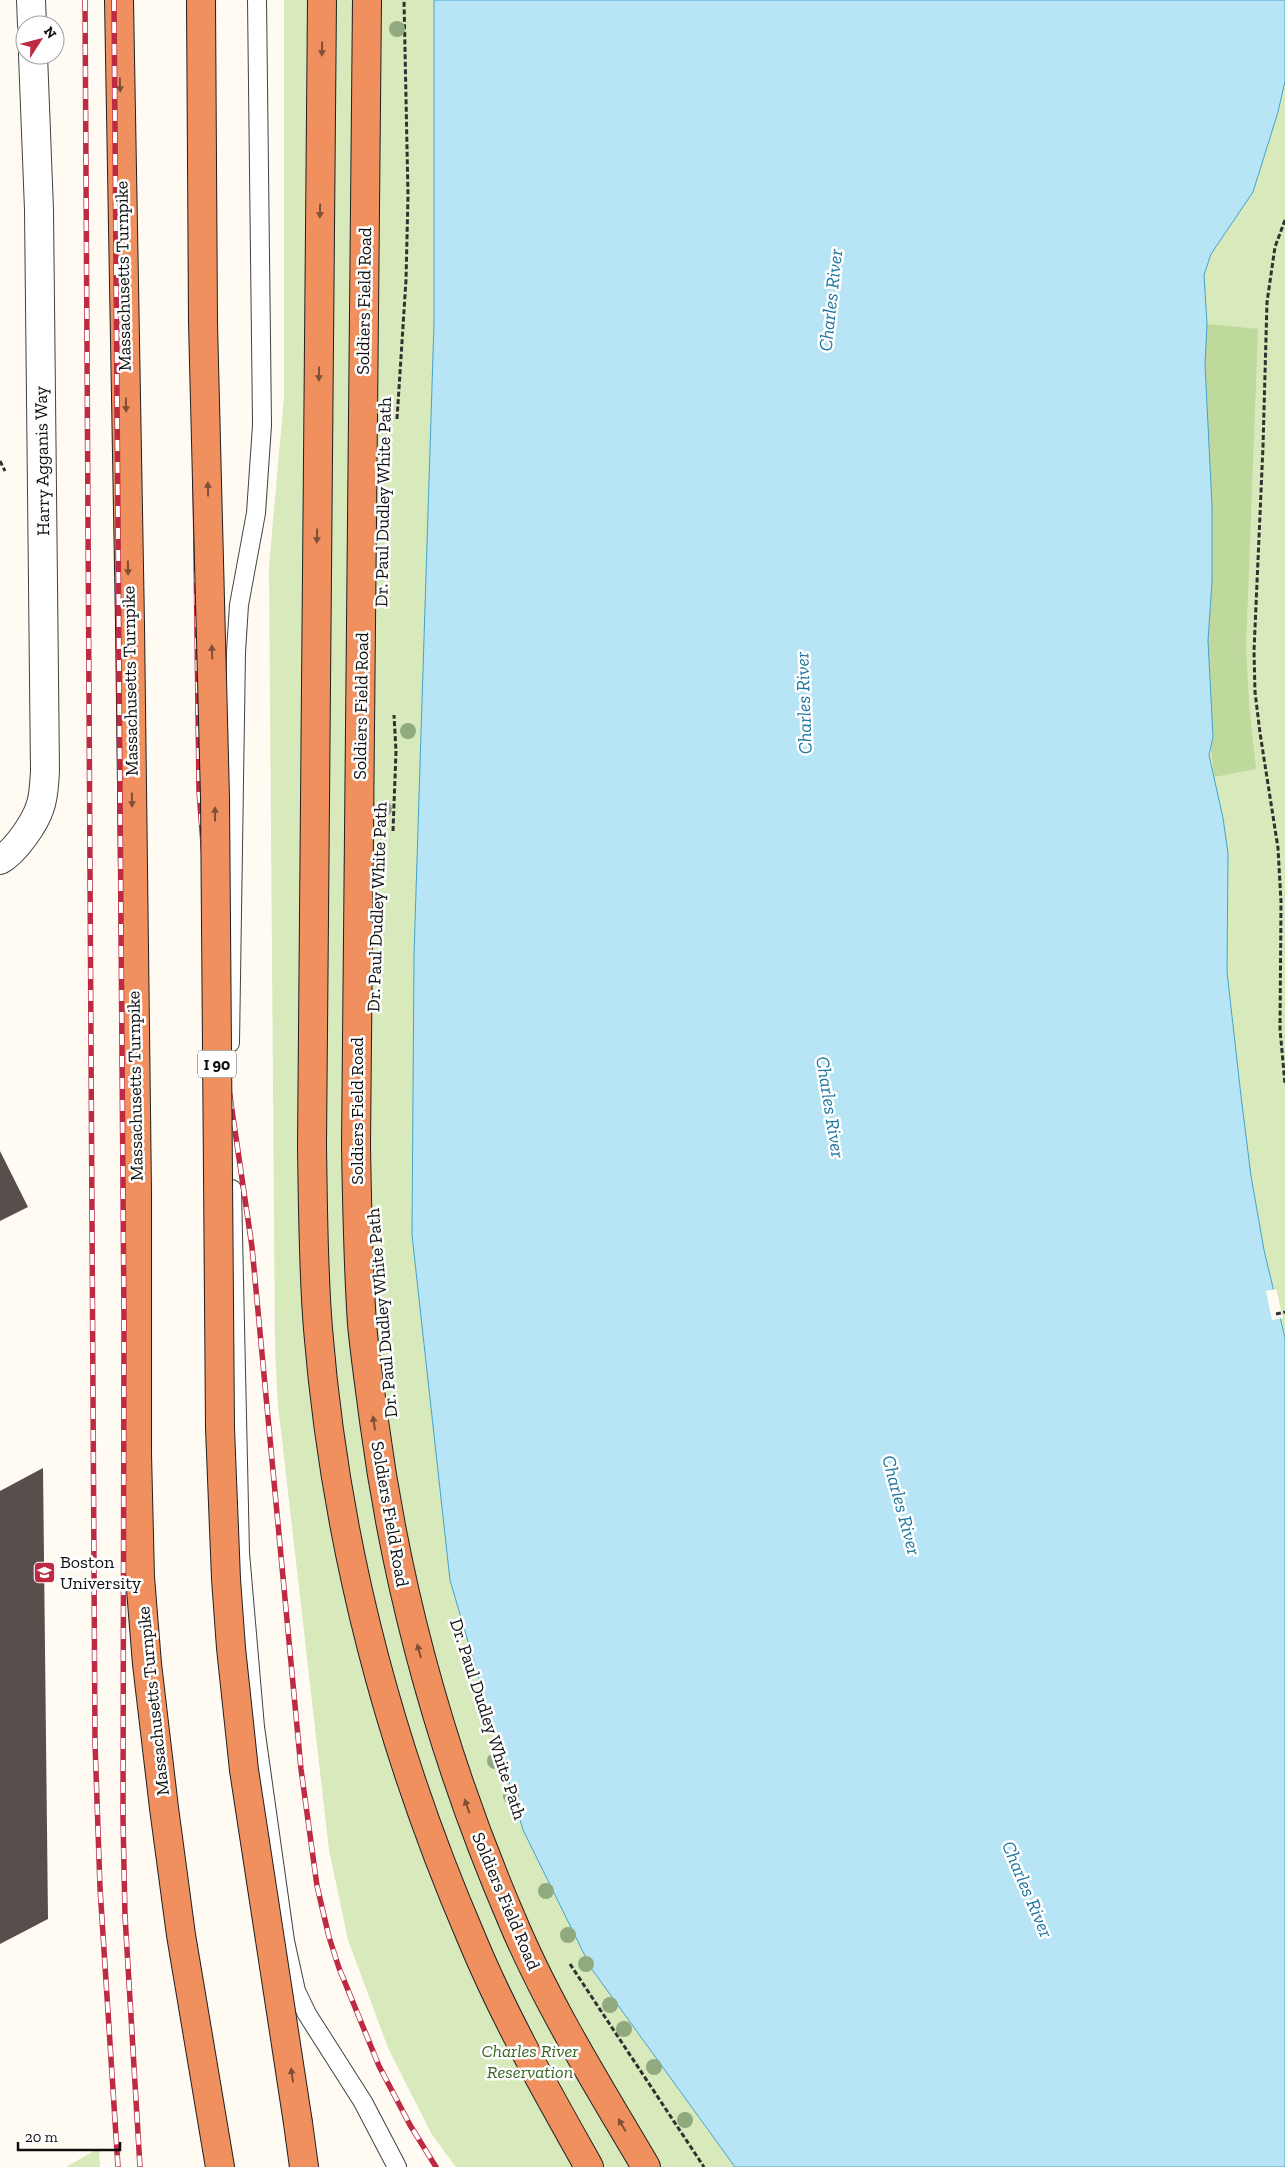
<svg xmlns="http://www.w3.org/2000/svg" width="1285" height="2167" viewBox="0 0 1285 2167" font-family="'Zilla Slab',serif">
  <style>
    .green { fill: #d8e9bc }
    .forest { fill: #bed99b }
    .water { fill: #b8e5f5; stroke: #40a3ca }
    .pier { fill: #fffbf2 }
    .building { fill: #584f4c }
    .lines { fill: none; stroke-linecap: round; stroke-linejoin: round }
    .service-casing { stroke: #424242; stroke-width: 20 }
    .minor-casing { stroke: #424242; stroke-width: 30 }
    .motorway-casing { stroke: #202020; stroke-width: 30 }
    .path { stroke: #313131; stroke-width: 3; stroke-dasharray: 5 2.5; stroke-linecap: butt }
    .service { stroke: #fff; stroke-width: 18 }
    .minor { stroke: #fff; stroke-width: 28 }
    .motorway { stroke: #f0905e; stroke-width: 28 }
    .rail-casing { stroke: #bd2a42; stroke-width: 5.5 }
    .rail { stroke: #fff; stroke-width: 4; stroke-dasharray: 11; stroke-linecap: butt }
    .motorway-bridge-casing { stroke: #202020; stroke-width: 30; stroke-linecap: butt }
    .motorway-bridge { stroke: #f0905e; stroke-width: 28 }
    .tree { fill: #91a97e }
    .oneway { fill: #805036 }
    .labels { text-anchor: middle; stroke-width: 5; stroke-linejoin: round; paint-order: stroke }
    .shield { fill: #fff; stroke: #575757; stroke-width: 1 }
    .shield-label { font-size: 16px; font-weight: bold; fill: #0f0f0f }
    .street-label { font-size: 18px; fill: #0f0f0f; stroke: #fff }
    .poi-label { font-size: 18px; fill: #0f0f0f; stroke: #fff; text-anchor: start }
    .park-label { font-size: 18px; font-style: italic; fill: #376620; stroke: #fff }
    .water-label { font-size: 19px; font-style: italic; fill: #1b759f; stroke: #fff }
  </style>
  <rect width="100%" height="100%" fill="#fffbf2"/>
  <g class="green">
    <path d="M284 0H434V323L414 955 412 1235 450 1580 523 1830 591 1968 735 2167H456L432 2135 388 2048 348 1940 329 1850 278 1405 275 1351 269 566 284 397Z"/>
    <path d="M1285 81V1338L1264 1250 1251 1176 1241 1096 1227 972 1228 853 1223 818 1209 755 1213 737 1208 641 1212 581V506L1205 364 1207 324 1204 275 1211 254 1253 192 1278 112Z"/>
    <path d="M99 2148 100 2167H66Z"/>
  </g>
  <path class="forest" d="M1207 324 1258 329 1246 648 1249 703 1256 769 1214 777 1211 747 1213 737 1208 641 1212 581V506L1205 364Z"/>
  <path class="water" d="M434 0H1285V81L1278 112 1253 192 1211 254 1204 275 1207 324 1205 364 1212 506V581L1208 641 1213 737 1209 755 1223 818 1228 853 1227 972 1241 1096 1251 1176 1264 1250 1285 1338V2167H735L591 1968 523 1830 450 1580 412 1235 414 955 434 323Z"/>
  <path class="pier" d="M1276 1289 1283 1318 1272 1320 1266 1291Z"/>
  <g class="building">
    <path d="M0 1151 28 1207 0 1221Z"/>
    <path d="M43 1468 48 1919 0 1944V1491Z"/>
  </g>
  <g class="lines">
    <defs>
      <g id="service">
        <path d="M230 1043 236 652 239 605 256 513 262 425 257 0"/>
        <path d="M232 1189 240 1553 255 1727 285 1941 296 1991 307 2014 363 2102 397 2167"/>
      </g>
      <g id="minor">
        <path d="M31 0 32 25"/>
        <path d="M0 860C15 852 35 823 40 807 44 797 44 783 45 772L39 210 33 55"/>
      </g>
      <g id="motorway">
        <path d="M119 0 130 624 137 1192V1453L140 1577 147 1664 164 1808 181 1935 220 2167"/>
        <path d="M322 0 312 1145C313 1206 313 1268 318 1329 335 1538 388 1744 471 1937 504 2017 547 2092 589 2167"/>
        <path d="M367 0 356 1146C357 1205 358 1265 362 1324 365 1356 370 1389 374 1421 397 1593 443 1760 512 1920 548 2006 599 2087 646 2167"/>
        <path d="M298 2123 304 2167"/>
      </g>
    </defs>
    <use href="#service" class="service-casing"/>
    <use href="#minor" class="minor-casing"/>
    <use href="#motorway" class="motorway-casing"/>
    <g class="path">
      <path d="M1285 220 1275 247 1267 302 1263 446 1254 651 1255 692 1260 733 1278 848 1281 902 1280 1029 1285 1084"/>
      <path d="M397 419 406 280 408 196 404 0"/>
      <path d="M0 461 5 471"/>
      <path d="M393 831 396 751 394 715"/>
      <path d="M1276 1314 1285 1312"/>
      <path d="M570 1964 704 2167"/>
    </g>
    <use href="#service" class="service"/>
    <use href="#minor" class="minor"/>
    <use href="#motorway" class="motorway"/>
    <defs>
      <g id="rail">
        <path d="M85 0 95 1742 100 1888 118 2167"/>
        <path d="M114 0 124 1321 123 1818 125 1916 140 2167"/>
        <path d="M189 0 199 791 211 950 220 1028 252 1247 301 1769 317 1886 329 1937 339 1968 379 2066 410 2125 436 2167"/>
      </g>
    </defs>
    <use href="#rail" class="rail-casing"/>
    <use href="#rail" class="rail"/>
    <defs>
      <path id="motorway-bridge" d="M201 0 203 323 215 798 220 1428 226 1579 231 1648 244 1770 298 2123"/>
    </defs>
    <use href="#motorway-bridge" class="motorway-bridge-casing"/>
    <use href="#motorway-bridge" class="motorway-bridge"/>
  </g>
  <g class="tree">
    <circle cx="397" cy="29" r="8"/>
    <circle cx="408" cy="731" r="8"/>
    <circle cx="384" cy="809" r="8"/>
    <circle cx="495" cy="1761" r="8"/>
    <circle cx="511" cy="1796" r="8"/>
    <circle cx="546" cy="1891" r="8"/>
    <circle cx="568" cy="1935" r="8"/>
    <circle cx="586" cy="1964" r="8"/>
    <circle cx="610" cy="2005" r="8"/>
    <circle cx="624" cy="2029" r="8"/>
    <circle cx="654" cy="2067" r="8"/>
    <circle cx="685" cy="2120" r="8"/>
  </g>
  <defs><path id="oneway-solid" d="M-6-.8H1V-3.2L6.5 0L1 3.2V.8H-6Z" transform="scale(1.25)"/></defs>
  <g class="oneway">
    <use href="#oneway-solid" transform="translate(322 49) rotate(91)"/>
    <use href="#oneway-solid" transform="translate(120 85) rotate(89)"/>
    <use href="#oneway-solid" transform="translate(320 211) rotate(91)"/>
    <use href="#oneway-solid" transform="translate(319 374) rotate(91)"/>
    <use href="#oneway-solid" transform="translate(126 405) rotate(89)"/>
    <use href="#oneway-solid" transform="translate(208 489) rotate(-91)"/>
    <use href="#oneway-solid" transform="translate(317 536) rotate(91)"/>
    <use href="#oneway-solid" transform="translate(128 568) rotate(89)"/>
    <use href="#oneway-solid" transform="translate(212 652) rotate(-92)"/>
    <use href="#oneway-solid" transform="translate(132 800) rotate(89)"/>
    <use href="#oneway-solid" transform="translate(215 814) rotate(-90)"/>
    <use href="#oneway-solid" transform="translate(374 1423) rotate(-98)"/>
    <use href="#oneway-solid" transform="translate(419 1651) rotate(-105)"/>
    <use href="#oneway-solid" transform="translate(467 1806) rotate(-110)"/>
    <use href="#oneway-solid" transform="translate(292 2075) rotate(-98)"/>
    <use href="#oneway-solid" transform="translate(622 2125) rotate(-120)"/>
  </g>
  <defs>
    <symbol id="university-square" viewBox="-11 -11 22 22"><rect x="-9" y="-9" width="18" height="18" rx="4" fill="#bd2a42" stroke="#fff"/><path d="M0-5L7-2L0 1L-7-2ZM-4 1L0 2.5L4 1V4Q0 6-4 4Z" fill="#fff"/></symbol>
  </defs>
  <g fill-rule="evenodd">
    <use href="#university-square" x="32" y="1560" width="25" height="25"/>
  </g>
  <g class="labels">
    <rect class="shield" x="198" y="1050.5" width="38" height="27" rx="4"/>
    <g class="shield-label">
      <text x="217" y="1070">I 90</text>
    </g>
    <g class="street-label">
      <text transform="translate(123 276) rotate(-91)" y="6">Massachusetts Turnpike</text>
      <text transform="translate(364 301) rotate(-89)" y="6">Soldiers Field Road</text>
      <text transform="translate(42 461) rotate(-91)" y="6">Harry Agganis Way</text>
      <text transform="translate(383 502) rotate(-89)" y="6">Dr. Paul Dudley White Path</text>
      <text transform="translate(130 681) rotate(-91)" y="6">Massachusetts Turnpike</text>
      <text transform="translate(361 706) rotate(-89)" y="6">Soldiers Field Road</text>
      <text transform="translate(377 907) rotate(-88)" y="6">Dr. Paul Dudley White Path</text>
      <text transform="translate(135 1086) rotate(-91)" y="6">Massachusetts Turnpike</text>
      <text transform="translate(357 1111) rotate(-90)" y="6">Soldiers Field Road</text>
      <text transform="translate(382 1313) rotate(-95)" y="6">Dr. Paul Dudley White Path</text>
      <text transform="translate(390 1514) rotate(80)" y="6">Soldiers Field Road</text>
      <text transform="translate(153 1701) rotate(-96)" y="6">Massachusetts Turnpike</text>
      <text transform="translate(488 1719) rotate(72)" y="6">Dr. Paul Dudley White Path</text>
      <text transform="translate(506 1901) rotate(67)" y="6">Soldiers Field Road</text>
    </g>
    <g class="poi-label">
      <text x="60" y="1568">Boston<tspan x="60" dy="21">University</tspan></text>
    </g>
    <g class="park-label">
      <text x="530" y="2057">Charles River<tspan x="530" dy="21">Reservation</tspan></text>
    </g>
    <g class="water-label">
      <text transform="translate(830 300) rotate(-84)" y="7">Charles River</text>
      <text transform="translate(803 703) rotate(-92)" y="7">Charles River</text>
      <text transform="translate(831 1107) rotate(81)" y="7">Charles River</text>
      <text transform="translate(902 1505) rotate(75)" y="7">Charles River</text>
      <text transform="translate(1028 1889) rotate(67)" y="7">Charles River</text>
    </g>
  </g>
  <g transform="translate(40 40) rotate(54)"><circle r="24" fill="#ffffff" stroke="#9f9f9f"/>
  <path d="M0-4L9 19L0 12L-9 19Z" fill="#bd2a42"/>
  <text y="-8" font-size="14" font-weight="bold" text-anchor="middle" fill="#0f0f0f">N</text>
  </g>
  <path d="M18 2142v8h102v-8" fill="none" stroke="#0f0f0f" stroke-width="2.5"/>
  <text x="25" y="2142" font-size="15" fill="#0f0f0f" stroke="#ffffff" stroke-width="4" paint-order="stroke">20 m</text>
</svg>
